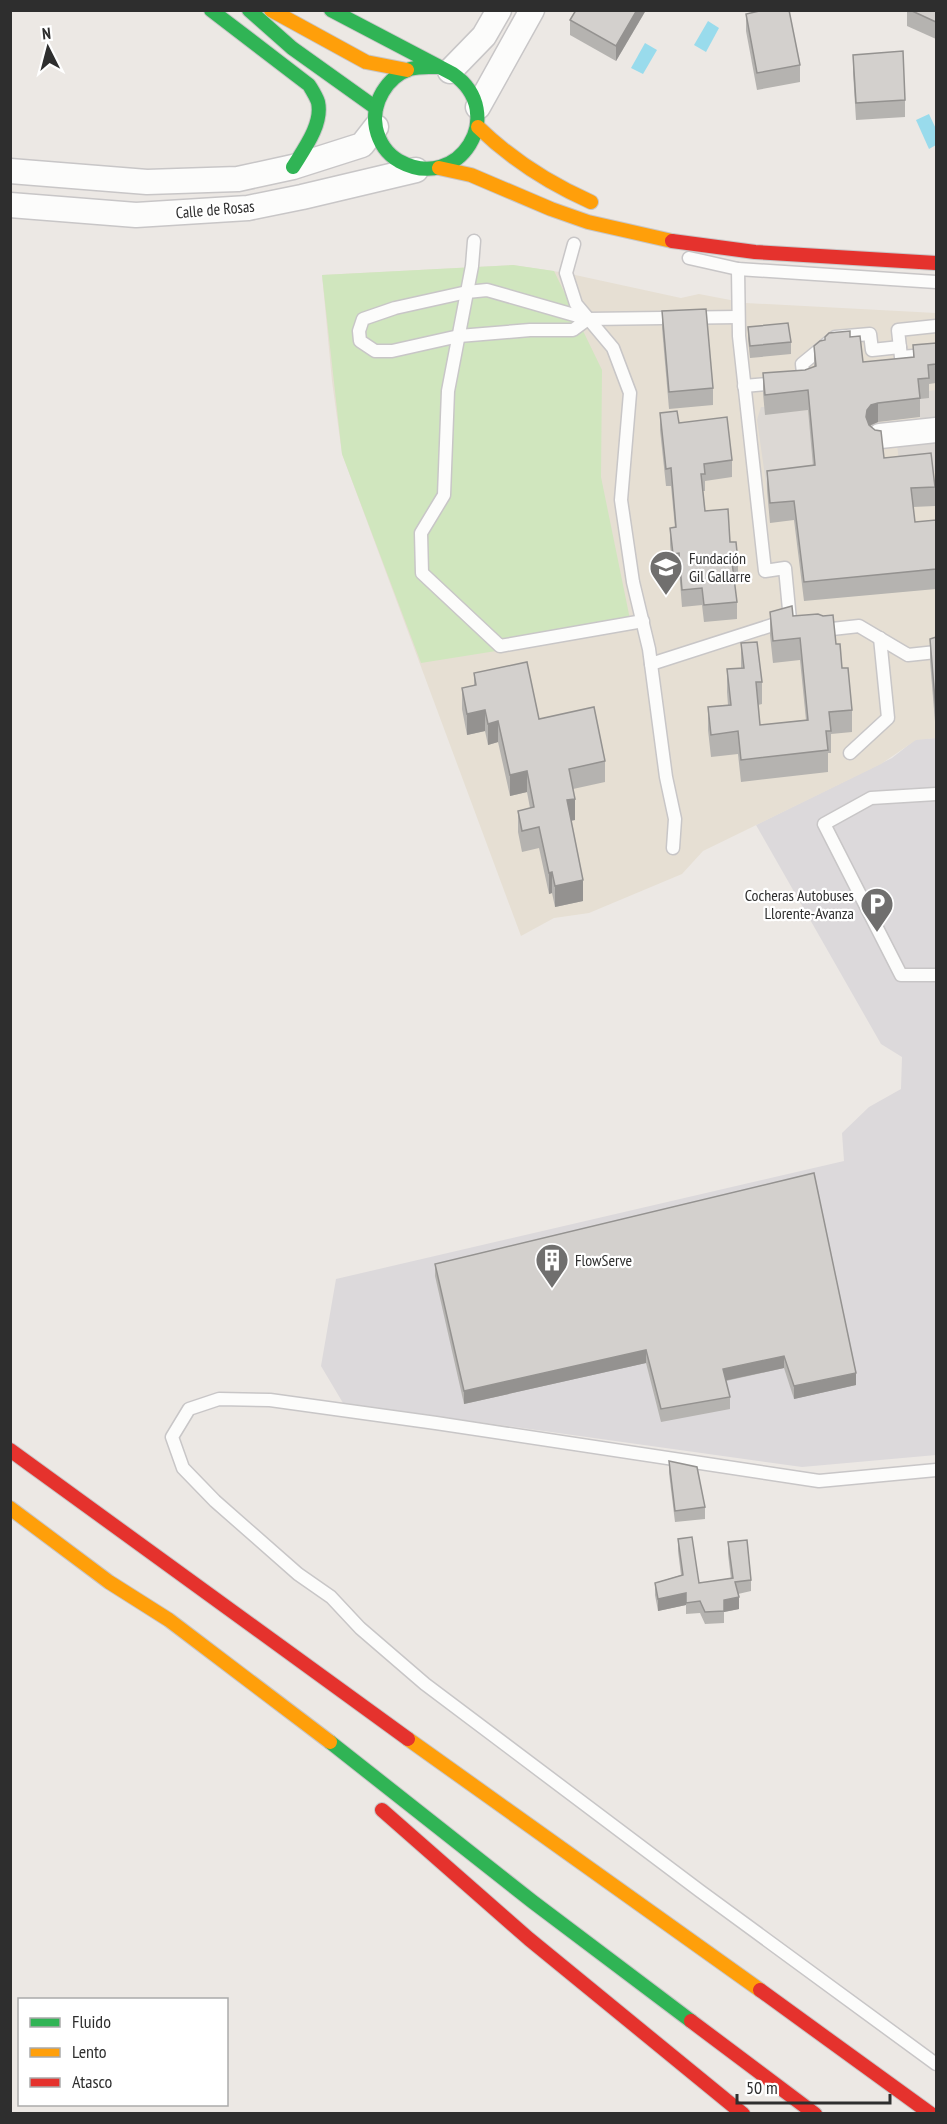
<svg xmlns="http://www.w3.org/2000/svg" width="947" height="2124" viewBox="0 0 947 2124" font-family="'PT Sans Narrow',sans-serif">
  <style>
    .industrial { fill: #dcd9db }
    .education { fill: #e6dfd3 }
    .green { fill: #d0e6be }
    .plaza { fill: #dcd8d4 }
    .water { fill: #99dbec }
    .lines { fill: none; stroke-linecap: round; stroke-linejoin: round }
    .lane-casing { stroke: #c8c6c7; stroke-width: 15 }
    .street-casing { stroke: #c8c6c7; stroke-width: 27 }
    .fast-casing { stroke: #c8c6c7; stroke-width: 16 }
    .slow-casing { stroke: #c8c6c7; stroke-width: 16 }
    .jam-casing { stroke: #c8c6c7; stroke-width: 16 }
    .lane { stroke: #fcfcfb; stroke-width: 12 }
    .street { stroke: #fcfcfb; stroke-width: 24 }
    .fast { stroke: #30b455; stroke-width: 14 }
    .slow { stroke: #ff9f0a; stroke-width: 14 }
    .jam { stroke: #e5322d; stroke-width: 14 }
    .wall { fill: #b5b3b0 }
    .shaded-wall { fill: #949290 }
    .building { fill: #d3d0cd; stroke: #949290; stroke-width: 1.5 }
    .labels { text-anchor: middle; stroke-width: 4.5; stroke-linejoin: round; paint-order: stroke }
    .street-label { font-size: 16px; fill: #2e2e2e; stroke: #fff }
    .poi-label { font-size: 16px; fill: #2e2e2e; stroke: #fff; text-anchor: start }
  </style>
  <rect width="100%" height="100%" fill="#ece8e4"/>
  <path class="industrial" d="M936 738V1455L802 1467 343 1403 321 1366 336 1279 844 1161 842 1133 869 1107 901 1089 902 1057 881 1044 756 825 892 758 916 739Z"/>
  <path class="education" d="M513 265 566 273 681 298 699 294 746 303 936 313V738L916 740 881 764 703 851 682 874 589 913 554 918 521 936 342 454 332 381 322 275Z"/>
  <path class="green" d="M513 265 554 271 602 370 601 477 632 629 421 663 342 454 322 275Z"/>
  <g class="plaza">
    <path d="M936 390V419L920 420 918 399 928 391Z"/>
    <path d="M761 407H765L766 414 808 410 816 485 767 490 757 420Z"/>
    <path d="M936 432V472L901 476 896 437Z"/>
  </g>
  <g class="water">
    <path d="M708 21 719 28 706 52 694 45Z"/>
    <path d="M645 43 657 50 643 74 631 68Z"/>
    <path d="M929 114 936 129V145L929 149 916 120Z"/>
  </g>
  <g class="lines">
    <defs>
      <g id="lane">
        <path d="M474 241 472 266 448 391 444 495 421 533 422 573 500 646 643 621"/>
        <path d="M574 244 566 273 576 304 613 348 630 393 621 500 633 582 649 649 666 777 675 819 673 848"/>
        <path d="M689 258 738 269 936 282"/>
        <path d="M738 269 739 336 765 571 785 568 790 620"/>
        <path d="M588 319 573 330H530L459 336 392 351H375L360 341 359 331 363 319 395 308 467 292 487 290 588 319 738 317"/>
        <path d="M936 326 898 330 901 357 936 354"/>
        <path d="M799 381H804L802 364 835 337 870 334 872 350 900 347"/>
        <path d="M744 386 779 383"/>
        <path d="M822 624 823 630 859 626 908 655 936 652"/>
        <path d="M651 664 785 621"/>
        <path d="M850 753 888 718 880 638"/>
        <path d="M936 794 871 798 824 824 901 975H936"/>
        <path d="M936 1470 819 1481 436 1423 270 1400 219 1399 189 1409 172 1437 183 1468 215 1501 298 1574 331 1597 360 1628 425 1684 700 1891 936 2064"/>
      </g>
      <g id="street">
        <path d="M450 71 484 36 499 10"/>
        <path d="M478 107 532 10"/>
        <path d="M10 171 147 182 238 179 293 167 362 145 376 127"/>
        <path d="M10 205 136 215 248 208 302 197 416 170"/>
        <path d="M880 436 936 430"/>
      </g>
      <g id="fast">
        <path d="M211 10 309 85C312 90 316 96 318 102 323 124 304 149 293 167"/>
        <path d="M249 10 292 48 376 108"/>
        <path d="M331 10 453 74C509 113 459 194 399 161 387 154 379 142 376 128 371 103 387 77 410 69 419 66 429 67 438 67"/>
        <path d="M330 1742 533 1902 691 2021"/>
      </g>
      <g id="slow">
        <path d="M271 10 366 62 407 70"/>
        <path d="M478 127C512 160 548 183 591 202"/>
        <path d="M439 168 471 175 551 209 588 222 672 241"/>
        <path d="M10 1508 109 1582 169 1620 330 1742"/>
        <path d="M408 1739 760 1990"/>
      </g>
      <g id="jam">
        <path d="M672 241 755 252 936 263"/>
        <path d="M10 1450 408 1739"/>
        <path d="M382 1810 529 1939 743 2114"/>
        <path d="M760 1990 931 2114"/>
        <path d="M691 2021 815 2114"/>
      </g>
    </defs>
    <use href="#lane" class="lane-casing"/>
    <use href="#street" class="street-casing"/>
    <use href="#fast" class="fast-casing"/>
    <use href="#slow" class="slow-casing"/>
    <use href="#jam" class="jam-casing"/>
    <use href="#lane" class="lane"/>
    <use href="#street" class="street"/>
    <use href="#fast" class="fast"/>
    <use href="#slow" class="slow"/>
    <use href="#jam" class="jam"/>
  </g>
  <g class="wall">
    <path d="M576 10H646L616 61 570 35V20Z"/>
    <path d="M907 10H936V39L907 26Z"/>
    <path d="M746 14 800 65V82L757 90 746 31Z"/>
    <path d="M853 55 905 100V117L856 120 853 72Z"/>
    <path d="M662 311 713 388V405L669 409 662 328Z"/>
    <path d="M748 327 791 342V354L750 358 748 339Z"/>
    <path d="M850 337 863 362 913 357V345L936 343V383L929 384V398L920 399V417L878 422 870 426 884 458 935 487V506L913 507 915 522 936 520V589L804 601 794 520 770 523 767 490V471L813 466 808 410 765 415 763 393V373L805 370 814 367V346Z"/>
    <path d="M660 413 679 423 732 460V477L705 481V491H703L705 511 730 542 738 562V579H734L737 602V619L704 622 702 605 682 607 679 570 673 571 670 545V528H675L671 486H666L660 430Z"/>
    <path d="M770 612 793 616 836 644 852 710V732L831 734V753H828V772L741 782 738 754 711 757 708 730V707L728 705 727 692V669L741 668V643L762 682V704L758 705 760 725 806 720 800 660 773 663 770 635Z"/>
    <path d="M936 637V734L930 661V639Z"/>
    <path d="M474 673 539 719 605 761V782L573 789 575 820 571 821 583 901 555 907 552 893 549 894 539 848 522 852 518 832V811L530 808 527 792 510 796 498 742 488 745 485 731 467 735 462 709V688L474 686Z"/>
    <path d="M814 1173 856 1385 794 1399 784 1368 726 1381 730 1397V1409L661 1422 646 1363 464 1404 435 1276V1264Z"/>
    <path d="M669 1461 705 1507V1519L675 1522 669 1473Z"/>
    <path d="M678 1539 699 1583 731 1579 728 1554V1542L751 1580V1591L738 1594 739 1609 724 1612V1623L705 1624 700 1613 686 1614V1605L658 1611 655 1595V1583L681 1575 678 1551Z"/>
  </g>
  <g class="shaded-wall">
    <path d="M637 10H646L616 61V46Z"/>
    <path d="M878 403V422L871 425 867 430 866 417 867 410 871 405Z"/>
    <path d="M485 710V731L467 735V714Z"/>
    <path d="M498 721V742L488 745V724Z"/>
    <path d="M527 771V792L510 796V775Z"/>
    <path d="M575 799V820L567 821V800Z"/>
    <path d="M552 872V893L549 894V873Z"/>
    <path d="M583 880V901L555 907V886Z"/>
    <path d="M646 1350V1363L464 1404V1391Z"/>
    <path d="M784 1356V1368L723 1381V1369Z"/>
    <path d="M856 1373V1385L794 1399V1386Z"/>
    <path d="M686 1593V1605L658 1611V1599Z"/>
    <path d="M739 1597V1609L724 1612V1623V1600Z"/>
  </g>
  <g class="building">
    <path d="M576 10H637L616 46 570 20Z"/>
    <path d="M764 10H789L800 65 757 73 746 14Z"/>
    <path d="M910 10H936V22Z"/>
    <path d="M903 51 905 100 856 103 853 55Z"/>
    <path d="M706 309 713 388 669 392 662 311Z"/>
    <path d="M788 323 791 342 750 346 748 327Z"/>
    <path d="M850 331V337L860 336 863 362 914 357 913 345 936 343V364L928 365 929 378 918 379 920 398 878 403 871 405 867 410 866 417 869 425 875 430 881 431 884 458 931 453 935 487 911 488 915 522 936 520V569L804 582 794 501 770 503 767 471 815 465 808 390 765 395 763 373 805 370 816 366 814 346 820 341 825 340V337L829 333Z"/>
    <path d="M677 411 679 423 727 417 732 460 704 464 705 474H701L705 511 728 509 730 542H736L738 562H732L737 602 704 605 702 588 682 590 679 553 673 554 670 528 676 527 671 468 666 469 660 413Z"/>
    <path d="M792 606 793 616 818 614 823 616 833 615 836 644H840L842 668H848L852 710 829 712 831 731H826L828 750 741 760 738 731 711 735 708 707 731 705 727 669 744 668 741 643 757 642 762 682H756L760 725 808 720 800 638 773 641 770 612Z"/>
    <path d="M936 637V712L930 639Z"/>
    <path d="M527 662 539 719 594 707 605 761 569 769 575 799 567 800 583 880 555 886 552 872 549 873 539 827 522 831 518 811 534 807 527 771 510 775 498 721 488 724 485 710 467 714 462 688 476 685 474 673Z"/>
    <path d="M814 1173 856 1373 794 1386 784 1356 723 1369 730 1397 661 1409 646 1350 464 1391 435 1264Z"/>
    <path d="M669 1461 697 1467 705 1507 675 1511Z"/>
    <path d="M692 1537 699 1583 733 1578 728 1542 747 1540 751 1580 735 1582 739 1597 724 1600V1611L705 1612 700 1601 686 1603V1593L658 1599 655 1583 683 1575 678 1539Z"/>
  </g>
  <defs>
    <symbol id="school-pin" viewBox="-11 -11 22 30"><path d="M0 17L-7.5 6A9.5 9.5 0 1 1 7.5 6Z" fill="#706f6e" stroke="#fff"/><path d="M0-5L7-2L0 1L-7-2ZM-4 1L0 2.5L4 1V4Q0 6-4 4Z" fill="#fff"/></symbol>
    <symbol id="parking-pin" viewBox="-11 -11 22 30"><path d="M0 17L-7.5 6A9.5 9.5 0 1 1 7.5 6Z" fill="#706f6e" stroke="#fff"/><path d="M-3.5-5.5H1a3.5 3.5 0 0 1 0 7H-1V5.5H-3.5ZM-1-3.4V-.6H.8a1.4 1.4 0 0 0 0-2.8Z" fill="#fff"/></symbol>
    <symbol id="building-pin" viewBox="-11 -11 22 30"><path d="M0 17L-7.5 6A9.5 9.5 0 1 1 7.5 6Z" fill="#706f6e" stroke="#fff"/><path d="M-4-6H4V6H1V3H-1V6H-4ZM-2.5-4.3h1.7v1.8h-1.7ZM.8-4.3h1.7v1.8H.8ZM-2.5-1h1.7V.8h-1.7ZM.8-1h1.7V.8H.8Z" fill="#fff"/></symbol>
  </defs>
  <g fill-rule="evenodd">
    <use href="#school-pin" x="647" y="548" width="38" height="52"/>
    <use href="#parking-pin" x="858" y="885" width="38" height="52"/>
    <use href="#building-pin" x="533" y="1241" width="38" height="52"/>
  </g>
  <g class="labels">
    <g class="street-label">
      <text transform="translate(215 209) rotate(-5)" y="6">Calle de Rosas</text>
    </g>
    <g class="poi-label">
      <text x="689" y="564">Fundación<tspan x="689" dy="18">Gil Gallarre</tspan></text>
      <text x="854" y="901" text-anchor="end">Cocheras Autobuses<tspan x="854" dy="18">Llorente-Avanza</tspan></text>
      <text x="575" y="1266">FlowServe</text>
    </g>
  </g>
  <rect width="947" height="2124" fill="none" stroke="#2e2e2e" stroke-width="24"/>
  <rect x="18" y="1998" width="210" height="108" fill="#ffffff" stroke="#ababab" stroke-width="1.5"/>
  <rect x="30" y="2018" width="30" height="9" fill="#30b455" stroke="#ababab" stroke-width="1.5"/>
  <text x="72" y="2028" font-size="18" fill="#2e2e2e">Fluido</text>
  <rect x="30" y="2048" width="30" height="9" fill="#ff9f0a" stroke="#ababab" stroke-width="1.5"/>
  <text x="72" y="2058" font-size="18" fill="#2e2e2e">Lento</text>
  <rect x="30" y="2078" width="30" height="9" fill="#e5322d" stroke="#ababab" stroke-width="1.5"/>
  <text x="72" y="2088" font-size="18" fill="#2e2e2e">Atasco</text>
  <g transform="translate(48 48) rotate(354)" stroke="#ffffff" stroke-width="4.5" paint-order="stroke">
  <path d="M0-4.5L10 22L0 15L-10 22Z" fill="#2e2e2e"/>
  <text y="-9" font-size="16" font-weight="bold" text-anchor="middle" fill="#2e2e2e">N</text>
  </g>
  <path d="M737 2094v9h153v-9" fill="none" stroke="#2e2e2e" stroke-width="3"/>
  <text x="746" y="2094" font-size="18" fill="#2e2e2e" stroke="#ffffff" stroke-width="4.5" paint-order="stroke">50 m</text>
</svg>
